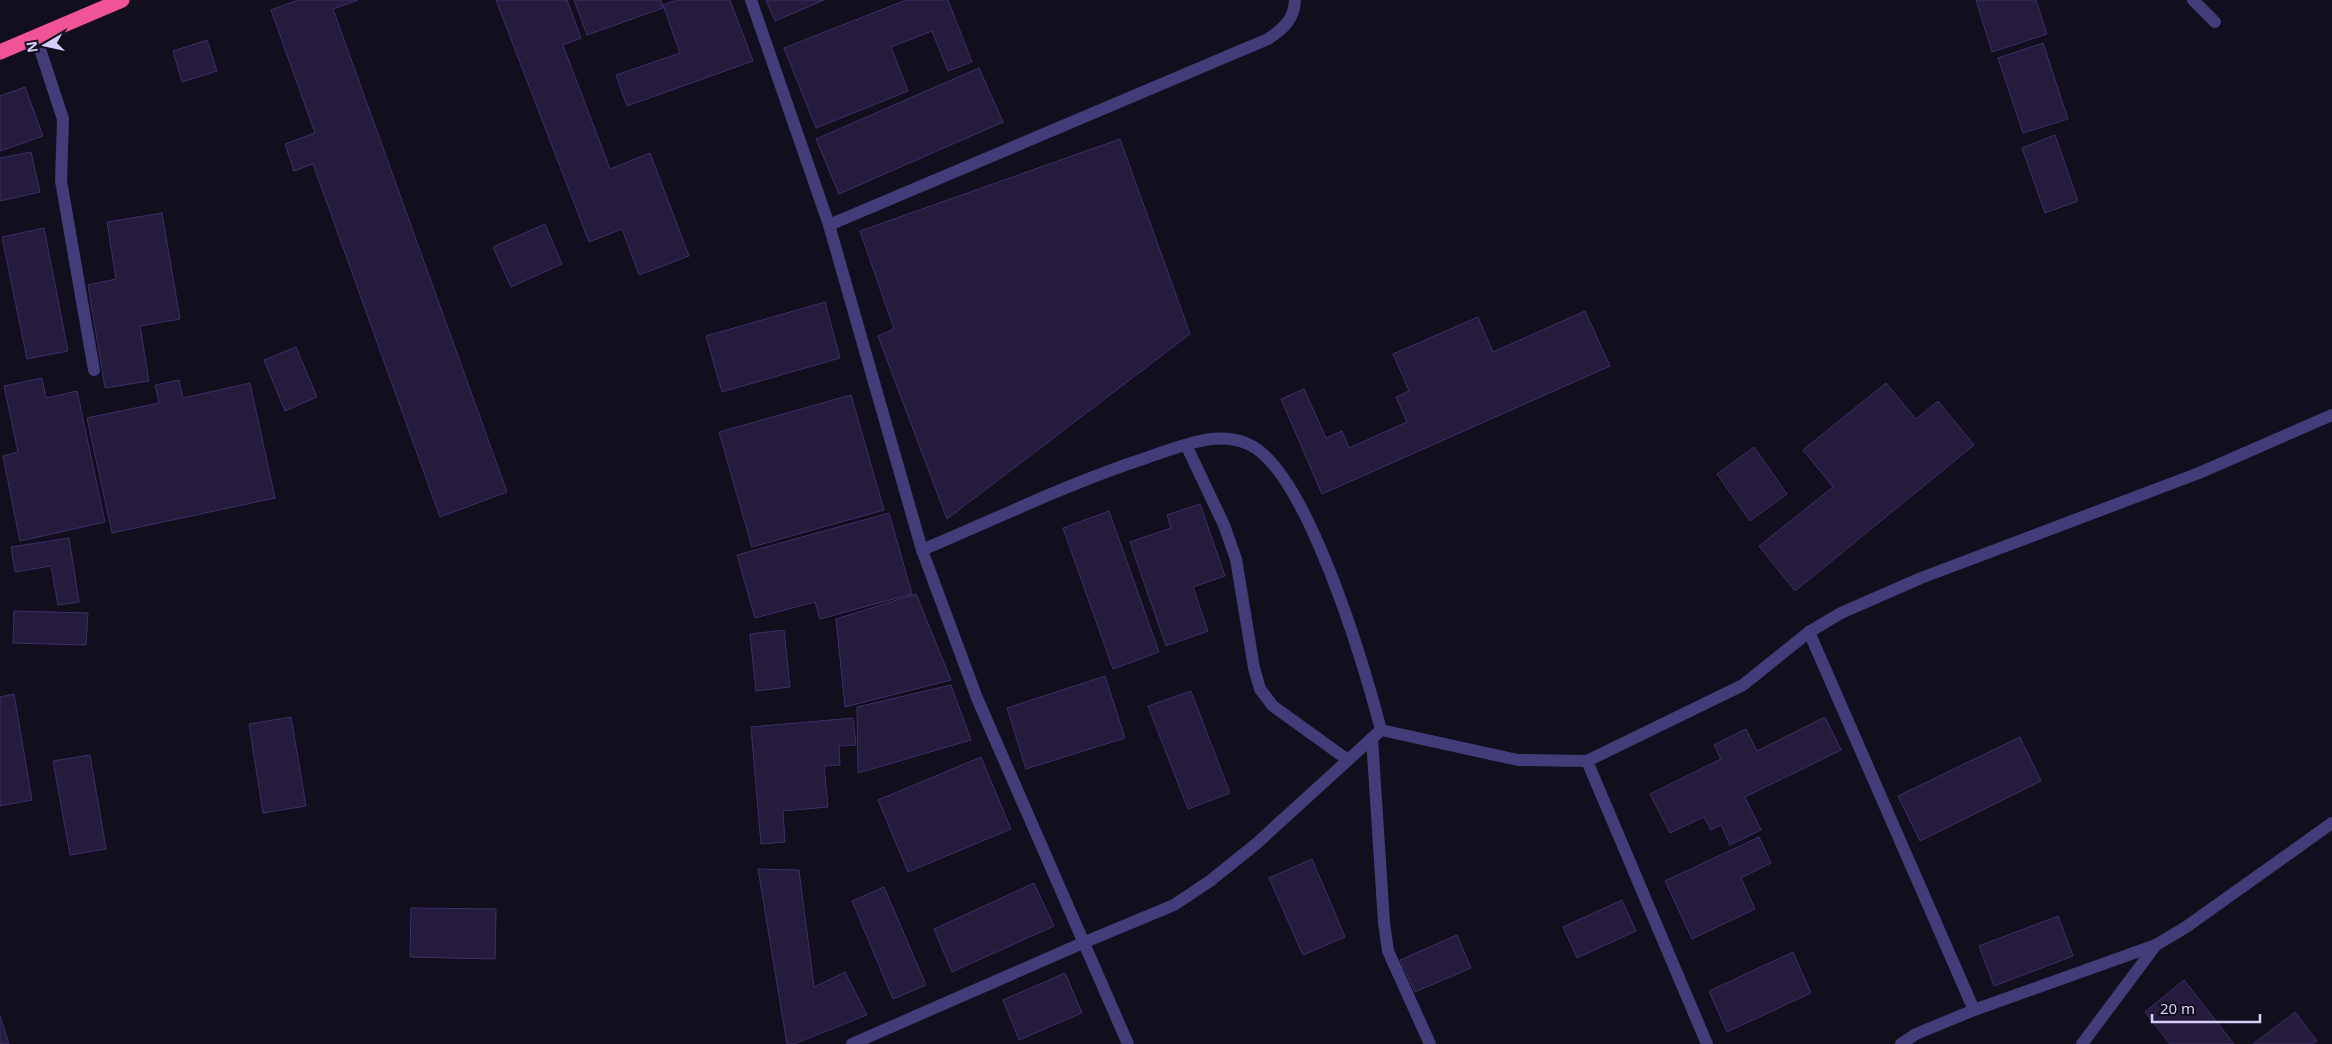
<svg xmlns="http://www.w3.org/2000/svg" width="2332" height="1044" viewBox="0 0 2332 1044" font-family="'Noto Sans',sans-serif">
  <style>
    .building { fill: #241b3d; stroke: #3d2f67 }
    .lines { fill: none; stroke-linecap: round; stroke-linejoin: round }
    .minor { stroke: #423c78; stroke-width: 12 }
    .highway { stroke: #f15397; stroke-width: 15 }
  </style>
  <rect width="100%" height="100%" fill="#110e1d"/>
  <g class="building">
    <path d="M298 0H358L333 9 507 492 440 517 313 164 294 171 285 144 315 133 271 10Z"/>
    <path d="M496 0H567L581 38 563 45 610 169 650 153 689 256 639 275 622 229 589 242Z"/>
    <path d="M574 0H661L663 8 587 35Z"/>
    <path d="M677 0H730L753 61 627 106 616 75 680 53 663 5Z"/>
    <path d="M766 0H824L775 21Z"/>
    <path d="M906 0H948L972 62 948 71 932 31 891 47 908 91 816 128 784 48Z"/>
    <path d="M1976 0H2036L2047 34 1992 52Z"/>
    <path d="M207 40 217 71 182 82 173 51Z"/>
    <path d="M2043 43 2068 119 2023 133 1998 58Z"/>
    <path d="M979 68 1003 122 839 194 816 139Z"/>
    <path d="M25 87 43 136 0 151V96Z"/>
    <path d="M2055 135 2078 201 2045 213 2022 148Z"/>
    <path d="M1120 139 1190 334 947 519 878 336 894 329 860 231Z"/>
    <path d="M31 152 40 192 0 201V158Z"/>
    <path d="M162 213 180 319 140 326 149 381 105 388 88 285 116 279 107 222Z"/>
    <path d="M545 224 562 264 511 287 493 247Z"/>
    <path d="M44 228 68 351 27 359 2 237Z"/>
    <path d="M825 302 840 358 722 392 706 336Z"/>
    <path d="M1585 311 1610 366 1322 494 1281 399 1304 389 1326 438 1342 431 1349 448 1407 422 1396 397 1409 391 1393 354 1478 317 1493 352Z"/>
    <path d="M296 347 317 397 285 411 264 360Z"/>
    <path d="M42 378 46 398 77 391 105 522 20 541 3 456 18 452 4 386Z"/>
    <path d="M179 380 183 398 250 383 275 498 112 533 87 418 159 403 155 385Z"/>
    <path d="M1886 383 1916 419 1938 401 1974 445 1795 591 1759 546 1833 487 1803 450Z"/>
    <path d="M851 395 884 510 752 547 719 432Z"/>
    <path d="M1754 447 1787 494 1750 521 1717 474Z"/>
    <path d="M1200 504 1225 576 1193 587 1208 631 1166 646 1130 542 1171 528 1167 515Z"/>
    <path d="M1109 511 1159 652 1113 669 1063 528Z"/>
    <path d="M889 513 912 594 820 619 815 602 755 618 737 555Z"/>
    <path d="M69 538 79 602 58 605 51 566 15 572 11 547Z"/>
    <path d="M916 594 951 680 845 707 836 619Z"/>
    <path d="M14 611 88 613 86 645 13 643Z"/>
    <path d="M784 630 790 687 756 691 750 634Z"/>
    <path d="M1105 676 1125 738 1026 769 1007 708Z"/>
    <path d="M951 685 971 740 858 773 857 707Z"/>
    <path d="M1191 691 1230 793 1188 809 1148 706Z"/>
    <path d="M14 694 32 800 0 806V697Z"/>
    <path d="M291 717 306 806 263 813 249 724Z"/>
    <path d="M1825 717 1841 750 1745 797 1761 830 1730 845 1721 825 1711 830 1704 817 1670 833 1650 794 1721 759 1714 745 1746 729 1757 751Z"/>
    <path d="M853 718 856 745 839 746 840 765 824 766 828 807 783 811 785 842 761 844 751 727Z"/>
    <path d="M2020 737 2041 781 1920 841 1898 796Z"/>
    <path d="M90 755 106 849 70 855 53 761Z"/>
    <path d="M981 757 1011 829 908 872 878 800Z"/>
    <path d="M1759 837 1771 863 1741 878 1755 909 1692 939 1665 881Z"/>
    <path d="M1312 859 1345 937 1303 955 1269 878Z"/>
    <path d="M758 869 799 870 814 987 845 972 867 1015 794 1044H787Z"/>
    <path d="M1034 883 1054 926 952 972 934 929Z"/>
    <path d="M884 887 926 985 893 999 852 901Z"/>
    <path d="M1622 900 1636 931 1577 958 1563 927Z"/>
    <path d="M411 908 496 909 495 959 410 957Z"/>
    <path d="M2058 916 2073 956 1994 986 1979 946Z"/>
    <path d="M1457 935 1471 968 1415 992 1400 960Z"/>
    <path d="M1793 952 1811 993 1727 1032 1709 991Z"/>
    <path d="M1065 973 1082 1013 1019 1040 1003 1000Z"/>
    <path d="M2184 980 2234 1044H2170L2145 1012Z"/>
    <path d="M2295 1012 2317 1041 2312 1044H2253Z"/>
    <path d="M0 1016 9 1044H0Z"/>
  </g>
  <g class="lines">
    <g class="minor">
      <path d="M751 0 829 225 922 550 977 698 1128 1044"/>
      <path d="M2193 0 2215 22"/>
      <path d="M36 37 63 119 61 181 94 370"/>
      <path d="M829 225 1268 39C1283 29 1294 20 1295 0"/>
      <path d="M1186 445 1224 525 1236 559 1254 668 1260 689 1273 706 1348 760"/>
      <path d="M922 550C996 519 1069 483 1146 458 1166 451 1189 442 1211 439 1223 438 1237 439 1248 444 1307 469 1365 669 1381 730L1518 760 1587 761 1743 685 1809 632 1841 613 1921 578 2199 473 2332 415"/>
      <path d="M1809 632 1974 1010"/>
      <path d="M1372 738 1384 923 1388 951 1430 1044"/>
      <path d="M1587 761 1707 1044"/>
      <path d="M852 1044 1085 942 1174 905 1210 881 1256 844 1381 730"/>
      <path d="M1901 1044 1916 1034 1974 1010 2156 945"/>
      <path d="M2082 1044 2156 945 2186 927 2332 823"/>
    </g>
    <path class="highway" d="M0 52 122 0"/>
  </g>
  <g transform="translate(45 45) rotate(261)" stroke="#110e1d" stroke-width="4" paint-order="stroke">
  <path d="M0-4L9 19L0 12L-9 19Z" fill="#d5cefb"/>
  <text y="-8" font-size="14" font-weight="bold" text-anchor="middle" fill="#d5cefb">N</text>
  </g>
  <path d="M2152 1014v8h108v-8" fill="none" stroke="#d5cefb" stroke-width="2.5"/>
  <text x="2160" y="1014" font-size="15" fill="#d5cefb" stroke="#110e1d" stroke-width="4" paint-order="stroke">20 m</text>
</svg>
